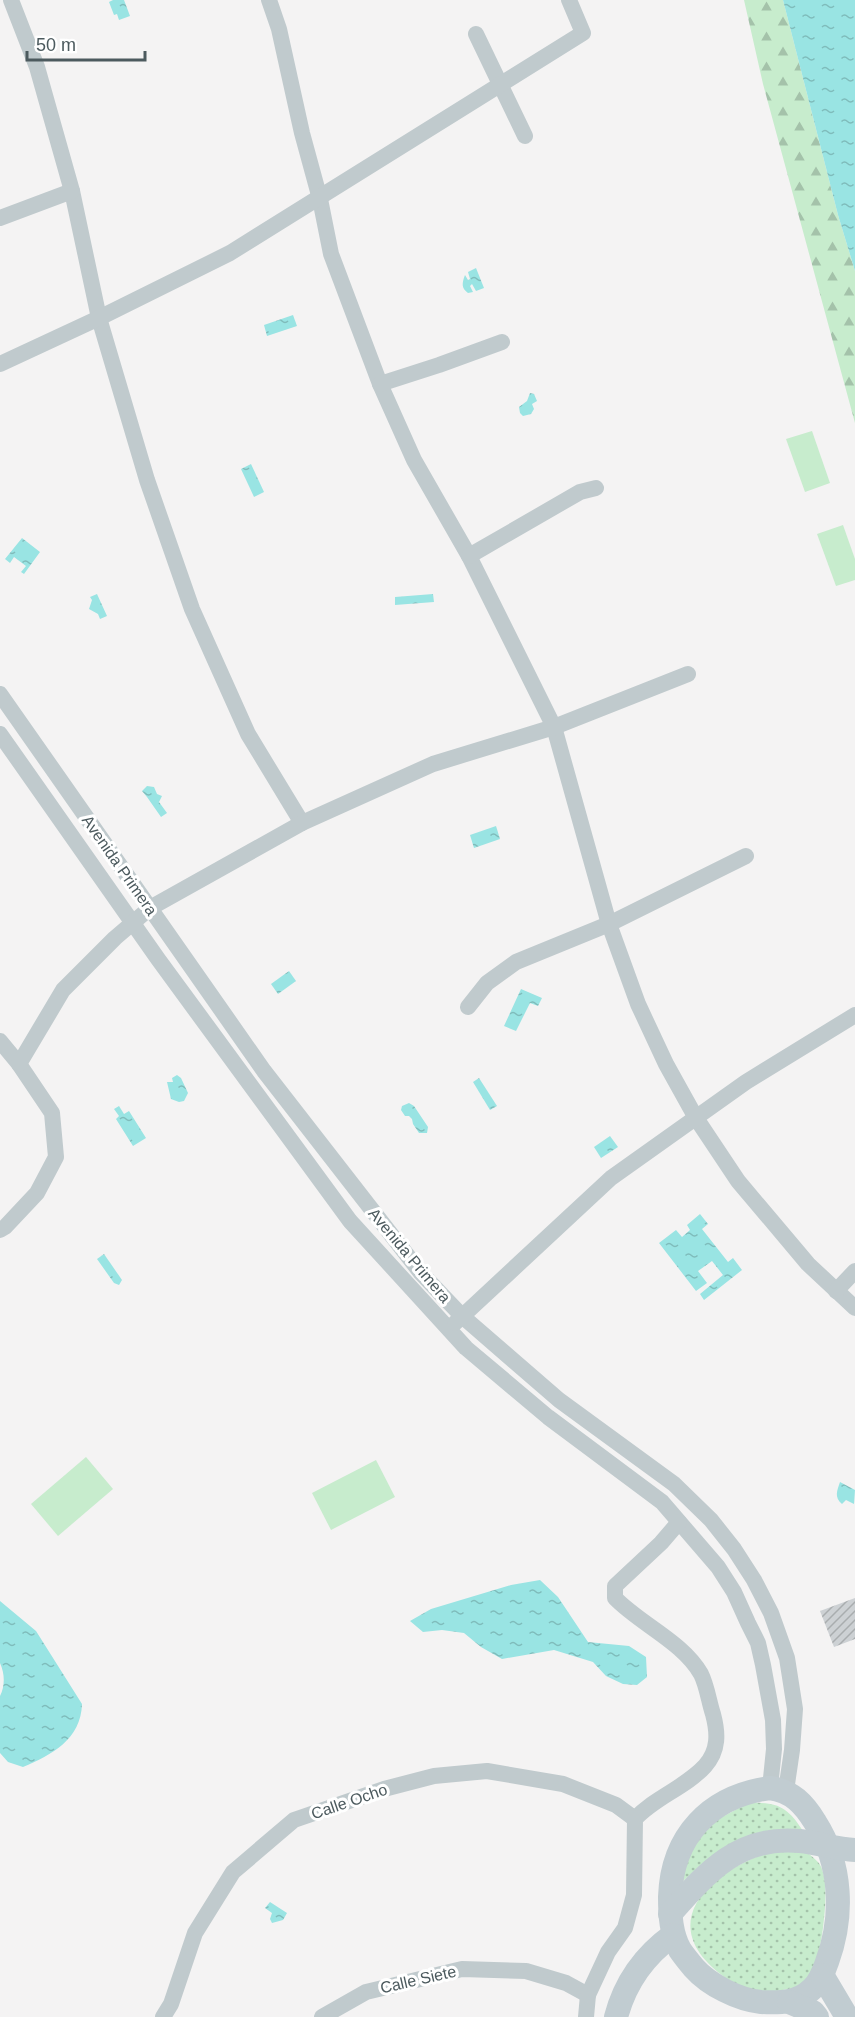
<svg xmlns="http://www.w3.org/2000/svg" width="855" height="2017" viewBox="0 0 855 2017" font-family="Arial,sans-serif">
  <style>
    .grass { fill: url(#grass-dots) }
    .forest { fill: url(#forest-firs) }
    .garden { fill: #c7eccd }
    .water { fill: url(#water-ripples) }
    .building { fill: url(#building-hatch) }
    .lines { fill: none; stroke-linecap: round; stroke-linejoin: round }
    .minor { stroke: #c0cacd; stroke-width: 16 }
    .secondary { stroke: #c1ccd1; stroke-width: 24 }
    .labels { text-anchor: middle; stroke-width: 6; stroke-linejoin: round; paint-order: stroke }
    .street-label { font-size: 16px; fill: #4c5a5e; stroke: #fff }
  </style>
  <defs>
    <pattern id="grass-dots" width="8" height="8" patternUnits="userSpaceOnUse" patternTransform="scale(1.5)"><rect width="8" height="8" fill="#c7eccd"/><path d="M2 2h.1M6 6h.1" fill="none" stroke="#a4c2aa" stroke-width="1.8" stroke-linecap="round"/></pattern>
    <pattern id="forest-firs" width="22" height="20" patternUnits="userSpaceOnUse" patternTransform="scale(1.5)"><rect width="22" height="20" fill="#c7eccd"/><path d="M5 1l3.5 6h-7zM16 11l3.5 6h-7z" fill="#a4c2aa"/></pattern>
    <pattern id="water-ripples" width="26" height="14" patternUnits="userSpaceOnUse" patternTransform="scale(1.5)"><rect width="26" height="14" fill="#99e4e3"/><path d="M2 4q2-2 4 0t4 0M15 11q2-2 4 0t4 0" fill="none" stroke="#7fbcbb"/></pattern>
    <pattern id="building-hatch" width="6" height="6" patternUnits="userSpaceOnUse" patternTransform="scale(1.5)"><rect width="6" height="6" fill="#cdd1d4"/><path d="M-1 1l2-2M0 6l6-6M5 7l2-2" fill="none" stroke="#a9adaf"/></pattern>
  </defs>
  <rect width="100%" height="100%" fill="#f4f3f3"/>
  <g class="grass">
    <path d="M748 1803C777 1802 787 1806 803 1831L703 1863 682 1882 689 1851 713 1822Z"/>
    <path d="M773 1851 807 1852C812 1857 820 1862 822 1869 828 1886 825 1910 823 1928 820 1948 817 1972 800 1985 796 1988 788 1989 783 1990 762 1995 739 1989 723 1976 651 1923 712 1869 773 1851Z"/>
  </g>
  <path class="forest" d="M744 0H783L838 215 855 271V423L763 84Z"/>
  <g class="garden">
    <path d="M812 431 830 483 805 492 786 439Z"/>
    <path d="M843 525 855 559V580L836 586 817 534Z"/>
    <path d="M86 1457 113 1489 58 1536 31 1504Z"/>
    <path d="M376 1460 395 1497 331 1530 312 1493Z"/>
  </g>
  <g class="water">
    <path d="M113 0H124L130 16 119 20 117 14 114 15 109 2Z"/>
    <path d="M783 0H855V271L838 215Z"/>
    <path d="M476 268 484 288 476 291 472 284 470 286 473 292 468 293C461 288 462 283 465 275L468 280 470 279 468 272Z"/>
    <path d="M293 315 297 326 267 336 264 325Z"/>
    <path d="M530 393 534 394 537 401 532 404 534 409 531 414 523 416 520 413 519 407 527 401Z"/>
    <path d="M251 464 264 492 254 497 241 469Z"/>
    <path d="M22 538 40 552 24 574 21 572 26 566 14 557 10 563 5 559Z"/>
    <path d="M97 594 107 616 100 619 98 614 89 609 92 600 90 597Z"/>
    <path d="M433 594 434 602 395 605V597Z"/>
    <path d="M147 786 154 787 157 794 162 796 159 802 167 813 161 817 147 797 142 791Z"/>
    <path d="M496 826 500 839 474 848 470 835Z"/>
    <path d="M289 971 296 981 278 994 271 984Z"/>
    <path d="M521 989 542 998 538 1006 530 1003 516 1031 504 1026Z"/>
    <path d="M177 1075 181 1078 188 1093 184 1101 179 1102 171 1099 167 1082H173L172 1078Z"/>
    <path d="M479 1078 497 1106 490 1110 473 1082Z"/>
    <path d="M409 1103 414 1106 428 1127 427 1133H419L413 1124 412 1119 409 1116H405L401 1110 402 1106Z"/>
    <path d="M119 1106 124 1114 129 1111 146 1138 133 1146 116 1119 119 1116 114 1109Z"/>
    <path d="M610 1136 618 1147 601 1158 594 1147Z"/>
    <path d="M700 1214 708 1224 702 1229 728 1262 733 1258 742 1270 704 1300 700 1294 723 1275 712 1261 698 1271 707 1283 696 1291 659 1243 676 1230 682 1237 690 1230 687 1225Z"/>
    <path d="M104 1254 122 1280 119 1285 114 1283 97 1259Z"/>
    <path d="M840 1482 855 1490 854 1504 846 1500 842 1504C834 1497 837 1491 840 1482Z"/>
    <path d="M540 1580 558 1597 588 1642 629 1646 646 1657 647 1677 637 1685 623 1684 606 1676 593 1662 554 1650 502 1659 481 1647 464 1633 442 1630 423 1632 410 1621 431 1609 511 1585Z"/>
    <path d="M0 1601 36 1631 82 1704C81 1739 52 1755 23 1767L8 1762 0 1753V1696C5 1686 5 1674 0 1663Z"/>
    <path d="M270 1902 287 1913 283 1920 272 1923 270 1919 272 1913 265 1908Z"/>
  </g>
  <path class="building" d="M855 1598V1639L834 1647 820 1611Z"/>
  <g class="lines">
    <g class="minor">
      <path d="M11 0 37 67 72 191 99 318 147 480 192 609 248 734 302 823"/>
      <path d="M269 0 279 29 302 133 320 199 331 254 380 384 414 460 469 556 554 727 609 924 638 1004 666 1064 696 1118 738 1181 808 1264 855 1308"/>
      <path d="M476 34 525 136"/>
      <path d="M0 218 72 191"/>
      <path d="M0 364 99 318 230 253 583 33 569 0"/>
      <path d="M380 384 439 365 502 342"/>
      <path d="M469 556 580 492 596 488"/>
      <path d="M0 694 264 1071 421 1273 462 1316 559 1400 674 1484 711 1520 734 1549 754 1580 771 1613 787 1658 795 1709 792 1750 786 1791"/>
      <path d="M0 734 158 959 350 1221 466 1348 548 1417 662 1502 718 1567 734 1592 748 1623 758 1643 763 1665 773 1720 774 1749 770 1788"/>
      <path d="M468 1007 487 983 516 962 609 924 746 856"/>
      <path d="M0 1041 19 1064 52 1113 56 1157 37 1193 5 1227 0 1230"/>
      <path d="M19 1064 63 990 115 938 150 908 302 823 433 764 554 727 688 674"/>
      <path d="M836 1291 855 1271"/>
      <path d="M455 1323 611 1178 746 1082 855 1015"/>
      <path d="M163 2017 171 2004 195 1933 233 1872 294 1820 384 1789 434 1776 487 1771 563 1784 616 1805 635 1819"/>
      <path d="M322 2017 366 1992 462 1969 526 1971 566 1983 588 1995"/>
      <path d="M586 2017 588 1995 608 1952 625 1928 634 1895 635 1819C655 1797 685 1788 705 1766 719 1750 718 1733 713 1714 709 1702 707 1686 701 1674 683 1642 640 1624 615 1598V1586L661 1543 679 1522"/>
    </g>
    <g class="secondary">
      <path d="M770 1788C792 1791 804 1804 815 1822 842 1864 844 1916 827 1962 824 1971 820 1982 812 1989 798 2003 780 2003 761 2002 739 2000 709 1985 694 1968 689 1962 684 1956 680 1950 671 1934 670 1915 670 1897 672 1836 710 1796 770 1788Z"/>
      <path d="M670 1914C707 1872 739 1835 800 1841 819 1843 837 1849 855 1850"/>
      <path d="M822 1975 847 2017"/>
      <path d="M789 2002 813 2012 817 2017"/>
      <path d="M616 2017C625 1983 645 1955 673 1935"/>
    </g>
  </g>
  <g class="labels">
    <g class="street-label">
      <text transform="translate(120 865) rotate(55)" y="6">Avenida Primera</text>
      <text transform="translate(410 1255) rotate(50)" y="6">Avenida Primera</text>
      <text transform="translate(349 1801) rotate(-19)" y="6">Calle Ocho</text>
      <text transform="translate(418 1979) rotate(-13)" y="6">Calle Siete</text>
    </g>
  </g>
  <path d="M27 51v9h118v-9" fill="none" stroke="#4c5a5e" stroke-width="3"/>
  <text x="36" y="51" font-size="18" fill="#4c5a5e" stroke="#ffffff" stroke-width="4.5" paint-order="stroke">50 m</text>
</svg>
